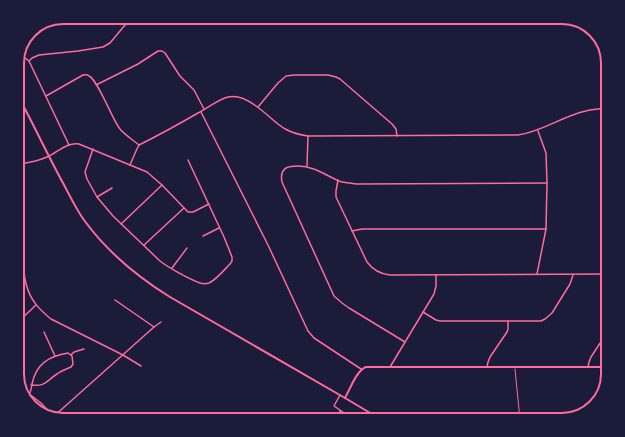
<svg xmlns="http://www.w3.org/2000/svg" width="625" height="437" viewBox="0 0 625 437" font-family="Helvetica,sans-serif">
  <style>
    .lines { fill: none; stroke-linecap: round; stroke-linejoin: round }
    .path { stroke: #ff6b9d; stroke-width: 1 }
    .minor { stroke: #ff6b9d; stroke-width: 1.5 }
    .tertiary { stroke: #ff6b9d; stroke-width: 2 }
    .secondary { stroke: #ff6b9d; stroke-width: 2 }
    .rim { fill: none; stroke: #ff6b9d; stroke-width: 2 }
  </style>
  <rect width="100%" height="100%" fill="#1b1b3a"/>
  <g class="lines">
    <path class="path" d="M515 369 520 420"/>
    <g class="minor">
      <path d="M20 54 29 61 69 145"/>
      <path d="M29 61 32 58 39 55 78 51 103 47 110 43 125 25 138 17"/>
      <path d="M96 85 138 64 158 51H162L165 53 180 76 194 90 204 109"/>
      <path d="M46 96 83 75C86 75 87 74 89 76 98 80 112 119 120 129 125 135 133 140 139 145"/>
      <path d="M258 107 278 83 286 76 294 75H328L336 77 340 79 392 124 396 129 397 136"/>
      <path d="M201 112 268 245 308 331 314 338 361 369"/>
      <path d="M93 149 85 172 87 179 97 197 113 216 160 261C169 268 189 279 200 283 203 284 206 284 209 283 216 280 225 269 230 264L232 261V257L224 237 188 160"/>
      <path d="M17 164C28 163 38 161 47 157 58 152 67 142 79 144L147 172 162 185 188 212H193L209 204"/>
      <path d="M130 165 136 151 139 145C159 135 179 124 198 113 208 108 217 100 228 97 238 95 248 100 256 106 277 121 280 132 308 136L518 135C542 132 562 116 586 111 593 109 601 109 608 108"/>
      <path d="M307 166 308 136"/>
      <path d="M338 180 336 191V197L367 262C373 270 380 274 390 275L608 274"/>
      <path d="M17 195C19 214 21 234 23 253 24 264 23 276 27 287 31 301 40 310 51 319L123 355 141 366"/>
      <path d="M97 197 112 188"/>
      <path d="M121 224 162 185"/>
      <path d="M352 231 362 229H546"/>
      <path d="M203 236 219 228"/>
      <path d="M144 245 184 208"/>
      <path d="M172 268 187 248"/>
      <path d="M537 274 546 229 547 183 546 153 538 131"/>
      <path d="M115 300 154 327"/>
      <path d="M423 312 436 320 440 321H541L545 319 552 313 570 284 573 275"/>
      <path d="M17 323 36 305"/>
      <path d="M44 332 55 356"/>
      <path d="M405 342 349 308 342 303 334 296 282 182C281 177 281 171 286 168 290 166 294 166 298 166 314 166 325 175 339 181 345 183 351 183 357 184L547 183"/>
      <path d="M17 346H18"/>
      <path d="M71 355 74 352 84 349"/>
      <path d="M390 367 434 294 436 286V275"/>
      <path d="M487 367 488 362 490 357 507 332 508 329V321"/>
      <path d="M588 367 589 362 591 357 608 331"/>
      <path d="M24 390 41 403 55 418"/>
      <path d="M340 395 334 406C341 411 348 415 353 420"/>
      <path d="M28 396C31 393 31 389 32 384 36 364 49 356 68 353L72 356 73 364 71 367C66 369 61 371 57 374 46 381 46 387 31 385"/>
      <path d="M339 416 342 420"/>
      <path d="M53 417 154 327 161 322"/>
      <path d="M337 420 339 416 340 411"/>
      <path d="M383 420 385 416 389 414 399 420"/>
      <path d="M436 420 437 419"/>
    </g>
    <path class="tertiary" d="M345 398C350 389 357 370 366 367H608"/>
    <path class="secondary" d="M17 94C33 123 47 154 63 183 70 196 76 209 84 220 108 253 136 276 170 297L345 398 382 420"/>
  </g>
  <path d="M0 0H625V437H0ZM63 24H562A39 39 0 0 1 601 63V374A39 39 0 0 1 562 413H63A39 39 0 0 1 24 374V63A39 39 0 0 1 63 24Z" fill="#1b1b3a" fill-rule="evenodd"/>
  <path class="rim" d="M63 24H562A39 39 0 0 1 601 63V374A39 39 0 0 1 562 413H63A39 39 0 0 1 24 374V63A39 39 0 0 1 63 24Z"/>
</svg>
